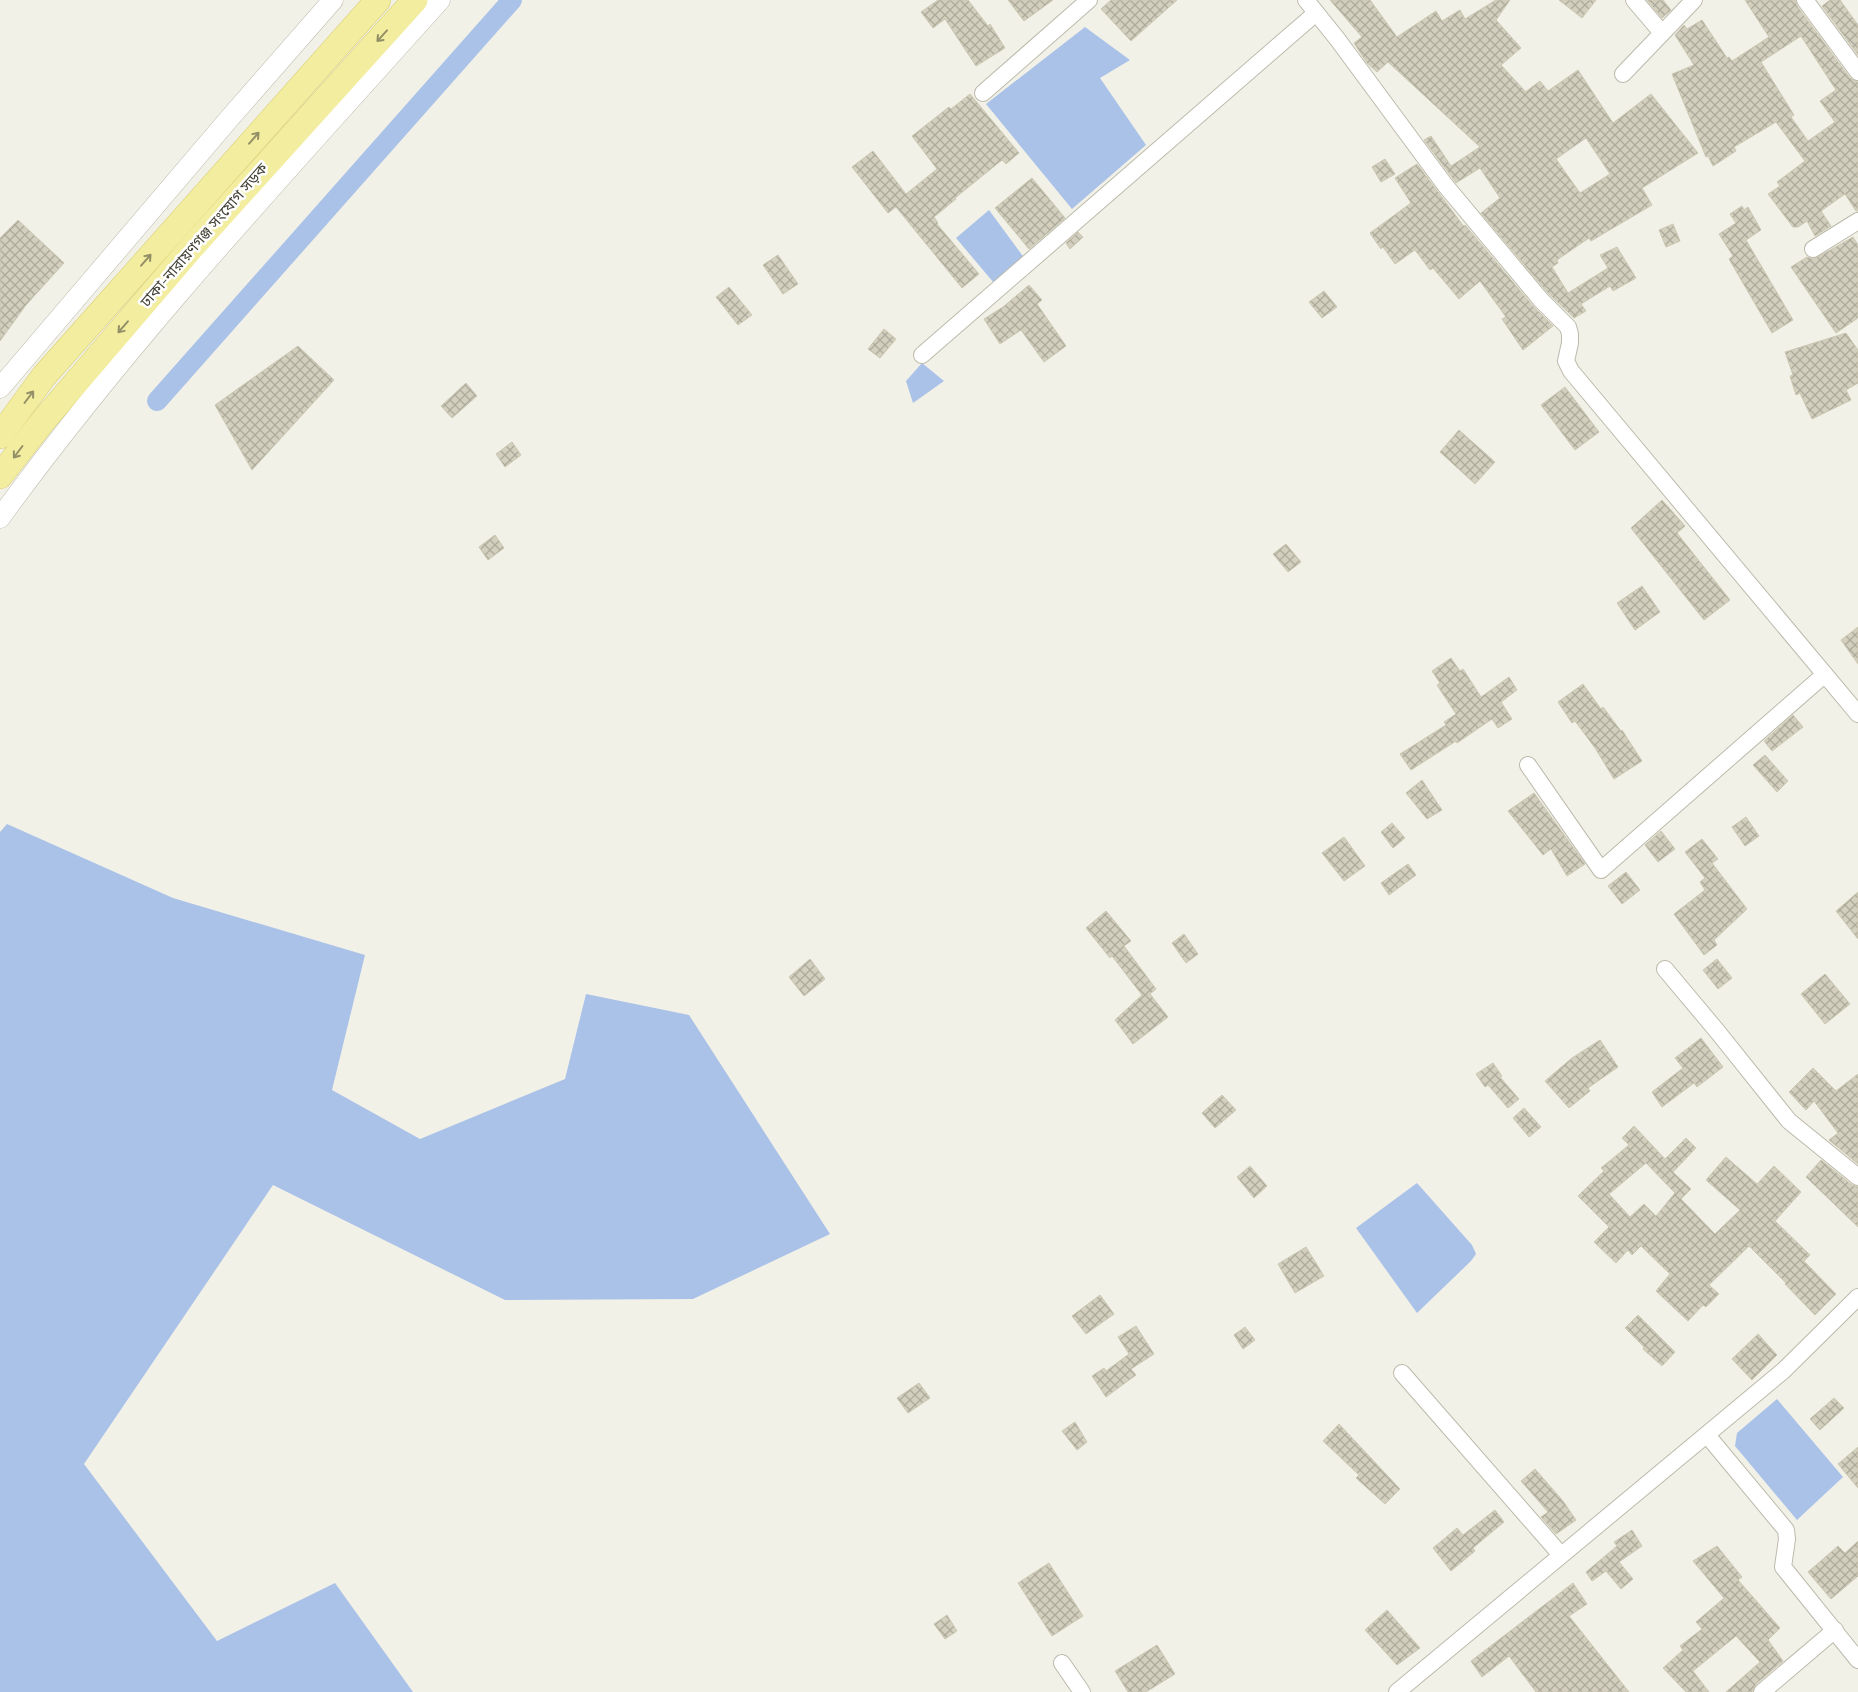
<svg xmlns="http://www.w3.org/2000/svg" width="1858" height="1692" viewBox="0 0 1858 1692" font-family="Raleway,'Noto Sans Bengali',sans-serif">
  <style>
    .water { fill: #aac2e8 }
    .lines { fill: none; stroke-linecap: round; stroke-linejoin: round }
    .canal { stroke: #aac2e8; stroke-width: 20 }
    .building { fill: url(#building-cross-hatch); stroke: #ccc8b2; fill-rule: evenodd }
    .minor-casing { stroke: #bcbaab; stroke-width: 18 }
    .tertiary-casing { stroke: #bcbaab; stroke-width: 21 }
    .primary-casing { stroke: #d7cd71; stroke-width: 26 }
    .minor { stroke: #fff; stroke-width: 16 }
    .tertiary { stroke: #fff; stroke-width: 20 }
    .primary { stroke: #f3ed9f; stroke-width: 25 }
    .oneway { stroke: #938f66 }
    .labels { text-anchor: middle; stroke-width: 5; stroke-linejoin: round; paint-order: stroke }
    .street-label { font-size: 15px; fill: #444237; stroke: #fff }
  </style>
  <defs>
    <pattern id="building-cross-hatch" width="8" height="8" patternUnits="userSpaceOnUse" patternTransform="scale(1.25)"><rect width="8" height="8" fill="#d2cfbe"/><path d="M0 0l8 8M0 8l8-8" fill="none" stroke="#acaa9b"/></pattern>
  </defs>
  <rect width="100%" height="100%" fill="#f2f1e8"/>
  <g class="water">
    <path d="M1085 27 1130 60 1100 78 1146 145 1072 209 986 104Z"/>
    <path d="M989 210 1025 259 994 283 956 238Z"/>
    <path d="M922 363 944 381 913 403 906 381Z"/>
    <path d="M7 824 173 898 365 955 332 1090 420 1139 565 1079 586 994 689 1015 830 1234 693 1299 505 1300 273 1185 84 1464 217 1641 335 1583 413 1692H0V832Z"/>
    <path d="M1417 1183 1472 1245 1476 1254 1471 1261 1417 1313 1356 1228Z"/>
    <path d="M1777 1399 1843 1477 1797 1520 1735 1446 1737 1433Z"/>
  </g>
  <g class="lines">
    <path class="canal" d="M157 401 512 0"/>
  </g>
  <g class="building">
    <path d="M938 0H968L988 26 990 24 1005 48 976 66 945 19 933 28 921 12Z"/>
    <path d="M1008 0H1053L1024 21Z"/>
    <path d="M1111 0H1177L1131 41 1101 9Z"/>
    <path d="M1330 0H1370L1397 37 1436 11 1442 21 1460 10 1465 19 1496 0H1510L1496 20 1521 48 1501 65 1525 91 1524 93 1540 81 1548 91 1578 70 1613 123 1651 94 1698 153 1642 188 1652 205 1591 241 1589 238 1557 260 1558 263 1552 267 1568 293 1608 268 1600 255 1617 247 1636 278 1613 291 1610 286 1581 304 1586 311 1574 318 1548 293 1481 213 1500 198 1480 168 1456 183 1424 140 1431 136 1451 166 1480 147 1388 62 1377 72 1367 63 1354 43 1362 37ZM1586 138 1610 174 1580 193 1556 159Z"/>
    <path d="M1559 0H1596L1582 18Z"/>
    <path d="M1647 0H1663L1671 10 1662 18Z"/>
    <path d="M1745 0H1795L1797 6 1850 78 1858 82V211H1856L1845 194 1821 211 1831 226 1815 236 1807 221 1798 227H1793L1768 194 1780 186 1777 182 1805 161 1776 122 1734 147 1736 151 1713 166 1708 156 1706 157 1672 74 1694 65 1675 35 1684 25 1687 29 1702 20 1727 58 1729 57 1732 61 1769 37ZM1801 36 1836 90 1820 101 1835 122 1808 141 1791 117 1794 115 1761 62Z"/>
    <path d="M1830 0H1840L1858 25V55L1822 6Z"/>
    <path d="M970 94 1019 153 1006 164 1002 160 955 198 956 199 934 217 938 223 937 224 979 274 962 288 896 207 888 213 852 167 873 151 906 194 937 169 912 136 949 107 951 109Z"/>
    <path d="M1385 159 1395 174 1381 182 1372 167Z"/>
    <path d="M1417 164 1462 224 1464 226 1465 225 1533 306 1553 326 1523 350 1502 319 1506 317 1480 281 1459 299 1433 268 1430 270 1415 250 1395 264 1383 247 1381 249 1370 233 1411 203 1395 178Z"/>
    <path d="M1032 178 1065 218 1029 249 995 208Z"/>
    <path d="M1742 206 1744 210 1748 207 1761 230 1746 240 1793 320 1772 333 1729 259 1733 256 1719 234 1736 223 1730 214Z"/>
    <path d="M18 220 64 263 26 305 0 341V238Z"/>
    <path d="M1673 224 1680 241 1666 247 1659 230Z"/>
    <path d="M1078 232 1083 237 1070 249 1066 243Z"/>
    <path d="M1853 237 1858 245V318L1836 333 1791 267 1807 257 1813 259 1818 257Z"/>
    <path d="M778 255 798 284 783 294 763 265Z"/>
    <path d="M1029 285 1042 300 1037 304 1066 346 1044 362 1021 330 1000 344 984 319 1003 307Z"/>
    <path d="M729 287 752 315 738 325 716 297Z"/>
    <path d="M1324 291 1337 307 1322 318 1309 302Z"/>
    <path d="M884 329 896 339 880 358 868 349Z"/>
    <path d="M1846 333 1858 350V383L1846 390 1851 400 1812 419 1800 393 1796 395 1790 376 1793 375 1785 352Z"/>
    <path d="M298 346 334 380 252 470 215 405Z"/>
    <path d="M466 383 477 396 452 418 441 406Z"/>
    <path d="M1565 387 1599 432 1575 450 1541 405Z"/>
    <path d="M1459 430 1495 462 1475 484 1440 452Z"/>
    <path d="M512 442 521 455 505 467 496 454Z"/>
    <path d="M1662 500 1685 526 1677 533 1730 600 1704 620 1631 528Z"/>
    <path d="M495 535 504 548 488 560 479 547Z"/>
    <path d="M1286 544 1301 562 1288 572 1273 554Z"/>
    <path d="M1642 586 1660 612 1635 630 1617 603Z"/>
    <path d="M1858 627V664L1841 640Z"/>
    <path d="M1451 658 1460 671 1463 669 1481 697 1509 677 1517 690 1501 702 1512 719 1498 728 1492 719 1457 743 1456 741 1411 770 1400 754 1446 725 1444 722 1456 714 1437 685 1440 683 1432 671Z"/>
    <path d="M1583 684 1601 709 1603 707 1621 731 1622 730 1642 761 1614 779 1595 748 1575 721 1572 723 1558 702Z"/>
    <path d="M1793 715 1803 727 1772 751 1764 741Z"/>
    <path d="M1765 755 1788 781 1777 792 1753 765Z"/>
    <path d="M1422 780 1442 810 1427 819 1406 793Z"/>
    <path d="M1534 793 1585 864 1567 876 1551 849 1543 855 1508 811Z"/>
    <path d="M1746 817 1759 836 1745 846 1732 827Z"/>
    <path d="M1392 823 1405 838 1393 848 1381 832Z"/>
    <path d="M1661 831 1675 849 1658 862 1645 845Z"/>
    <path d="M1344 837 1365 866 1344 881 1322 853Z"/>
    <path d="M1702 839 1718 859 1712 863 1747 909 1714 940 1717 945 1704 955 1674 914 1705 890 1700 882 1705 878 1685 852Z"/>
    <path d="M1408 864 1416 875 1389 895 1381 883Z"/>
    <path d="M1626 872 1640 890 1622 904 1608 886Z"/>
    <path d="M1858 892V939L1836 911Z"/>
    <path d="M1106 911 1131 941 1124 946 1156 989 1150 994 1168 1017 1133 1044 1115 1020 1142 995 1112 956 1110 958 1086 928Z"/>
    <path d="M1184 934 1198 954 1186 963 1172 943Z"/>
    <path d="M810 959 825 979 804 996 789 977Z"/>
    <path d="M1717 959 1732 978 1718 989 1703 970Z"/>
    <path d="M1825 974 1850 1004 1825 1024 1801 994Z"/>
    <path d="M1701 1038 1723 1067 1697 1087 1694 1083 1662 1107 1652 1092 1683 1068 1675 1058Z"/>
    <path d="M1600 1040 1618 1067 1588 1088 1590 1091 1569 1108 1545 1081 1572 1058Z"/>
    <path d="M1493 1063 1502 1076 1500 1077 1519 1099 1508 1108 1488 1085 1485 1087 1476 1074Z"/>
    <path d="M1813 1068 1836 1091 1858 1074V1164L1829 1140 1838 1133 1814 1101 1806 1110 1789 1092Z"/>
    <path d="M1222 1095 1236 1110 1215 1128 1202 1113Z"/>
    <path d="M1524 1108 1541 1127 1529 1137 1513 1118Z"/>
    <path d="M1634 1126 1665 1159 1686 1138 1696 1148 1673 1172 1691 1189 1681 1199 1715 1234 1740 1210 1706 1180 1726 1157 1757 1184 1774 1166 1801 1192 1775 1221 1810 1255 1804 1261 1836 1294 1815 1315 1785 1284 1786 1283 1749 1246 1709 1285 1719 1294 1706 1307 1703 1305 1688 1321 1656 1291 1670 1274 1641 1246 1632 1255 1628 1250 1616 1263 1594 1242 1609 1227 1578 1196 1604 1171 1601 1168 1629 1145 1622 1138ZM1646 1163 1675 1193 1656 1216 1644 1204 1630 1217 1609 1194Z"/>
    <path d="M1821 1160 1852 1185 1858 1187V1227L1806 1177Z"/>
    <path d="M1250 1166 1267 1186 1254 1198 1237 1177Z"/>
    <path d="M1306 1247 1324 1276 1295 1293 1278 1264Z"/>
    <path d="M1100 1295 1114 1314 1086 1334 1072 1316Z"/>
    <path d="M1638 1315 1675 1352 1662 1366 1643 1349 1644 1347 1625 1328Z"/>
    <path d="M1136 1326 1154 1354 1131 1369 1136 1375 1106 1397 1092 1376 1104 1368 1106 1371 1129 1354 1118 1337Z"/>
    <path d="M1245 1327 1255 1340 1243 1349 1234 1335Z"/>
    <path d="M1758 1334 1777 1355 1752 1380 1732 1359Z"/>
    <path d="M919 1383 930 1398 908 1413 897 1398Z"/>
    <path d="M1834 1398 1844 1408 1820 1430 1810 1419Z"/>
    <path d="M1075 1422 1087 1442 1077 1450 1062 1431Z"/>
    <path d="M1339 1424 1400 1489 1385 1504 1356 1478 1359 1475 1323 1441Z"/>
    <path d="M1858 1447V1488L1838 1464Z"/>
    <path d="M1535 1469 1563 1501 1576 1520 1556 1534 1541 1517 1548 1512 1521 1481Z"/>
    <path d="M1495 1510 1504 1522 1473 1548 1475 1551 1451 1571 1433 1548 1457 1528 1463 1535Z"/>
    <path d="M1632 1530 1642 1546 1619 1562 1633 1579 1621 1589 1606 1571 1592 1581 1586 1572 1617 1546 1614 1542Z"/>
    <path d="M1858 1541V1576L1831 1599 1808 1572 1838 1546 1845 1553Z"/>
    <path d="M1717 1546 1742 1577 1738 1580 1780 1628 1768 1640 1783 1661 1756 1684 1752 1692H1726L1760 1662 1736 1636 1693 1671 1709 1692H1686L1663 1668 1683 1650 1680 1646 1702 1629 1696 1622 1724 1598 1693 1561Z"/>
    <path d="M1049 1563 1083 1616 1052 1636 1018 1583Z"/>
    <path d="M1573 1583 1587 1604 1569 1616 1629 1692H1536L1509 1656 1482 1677 1471 1661Z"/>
    <path d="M1387 1610 1420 1648 1397 1665 1365 1630Z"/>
    <path d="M947 1615 957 1631 945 1639 934 1624Z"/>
    <path d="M1157 1645 1175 1674 1146 1692H1128L1115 1671Z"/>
  </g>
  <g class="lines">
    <defs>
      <g id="minor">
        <path d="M1306 0 1338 40 1445 185 1541 300 1568 327 1570 334V343L1566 361 1571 371 1858 714"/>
        <path d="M1634 0 1662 33"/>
        <path d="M1805 0 1858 72"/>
        <path d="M1623 74 1694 0"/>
        <path d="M983 93 1089 0"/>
        <path d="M1813 249 1858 221"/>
        <path d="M922 355 1316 13"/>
        <path d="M1528 765 1601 870 1824 675"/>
        <path d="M1665 969 1717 1031 1789 1121 1858 1177"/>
        <path d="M1402 1373 1561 1555"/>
        <path d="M1707 1435 1786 1530 1787 1539 1783 1567 1858 1660"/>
        <path d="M1062 1663 1082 1692"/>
        <path d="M1397 1692 1783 1371 1858 1297"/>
        <path d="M1762 1692 1835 1630"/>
      </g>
      <g id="tertiary">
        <path d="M0 388 228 120 333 0"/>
        <path d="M0 518C133 335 289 169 440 0"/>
      </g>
      <g id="primary">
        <path d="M0 436 44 376 378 0"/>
        <path d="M0 476 43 421 192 247 415 0"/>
      </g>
    </defs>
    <use href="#minor" class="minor-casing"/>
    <use href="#tertiary" class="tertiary-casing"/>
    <use href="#primary" class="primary-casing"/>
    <use href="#minor" class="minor"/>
    <use href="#tertiary" class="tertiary"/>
    <use href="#primary" class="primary"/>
  </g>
  <defs><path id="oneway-shaft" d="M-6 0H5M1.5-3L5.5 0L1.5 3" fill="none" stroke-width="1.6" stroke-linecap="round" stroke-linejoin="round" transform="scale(1.25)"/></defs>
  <g class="oneway">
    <use href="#oneway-shaft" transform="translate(382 36) rotate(132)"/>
    <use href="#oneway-shaft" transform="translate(254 138) rotate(-49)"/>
    <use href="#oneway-shaft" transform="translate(146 260) rotate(-49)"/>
    <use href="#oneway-shaft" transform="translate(123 327) rotate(131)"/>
    <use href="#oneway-shaft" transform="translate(29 397) rotate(-53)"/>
    <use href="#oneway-shaft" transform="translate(18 452) rotate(127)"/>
  </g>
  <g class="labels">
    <g class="street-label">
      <text transform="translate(204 235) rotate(-49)" y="5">ঢাকা-নারায়ণগঞ্জ সংযোগ সড়ক</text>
    </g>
  </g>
</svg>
